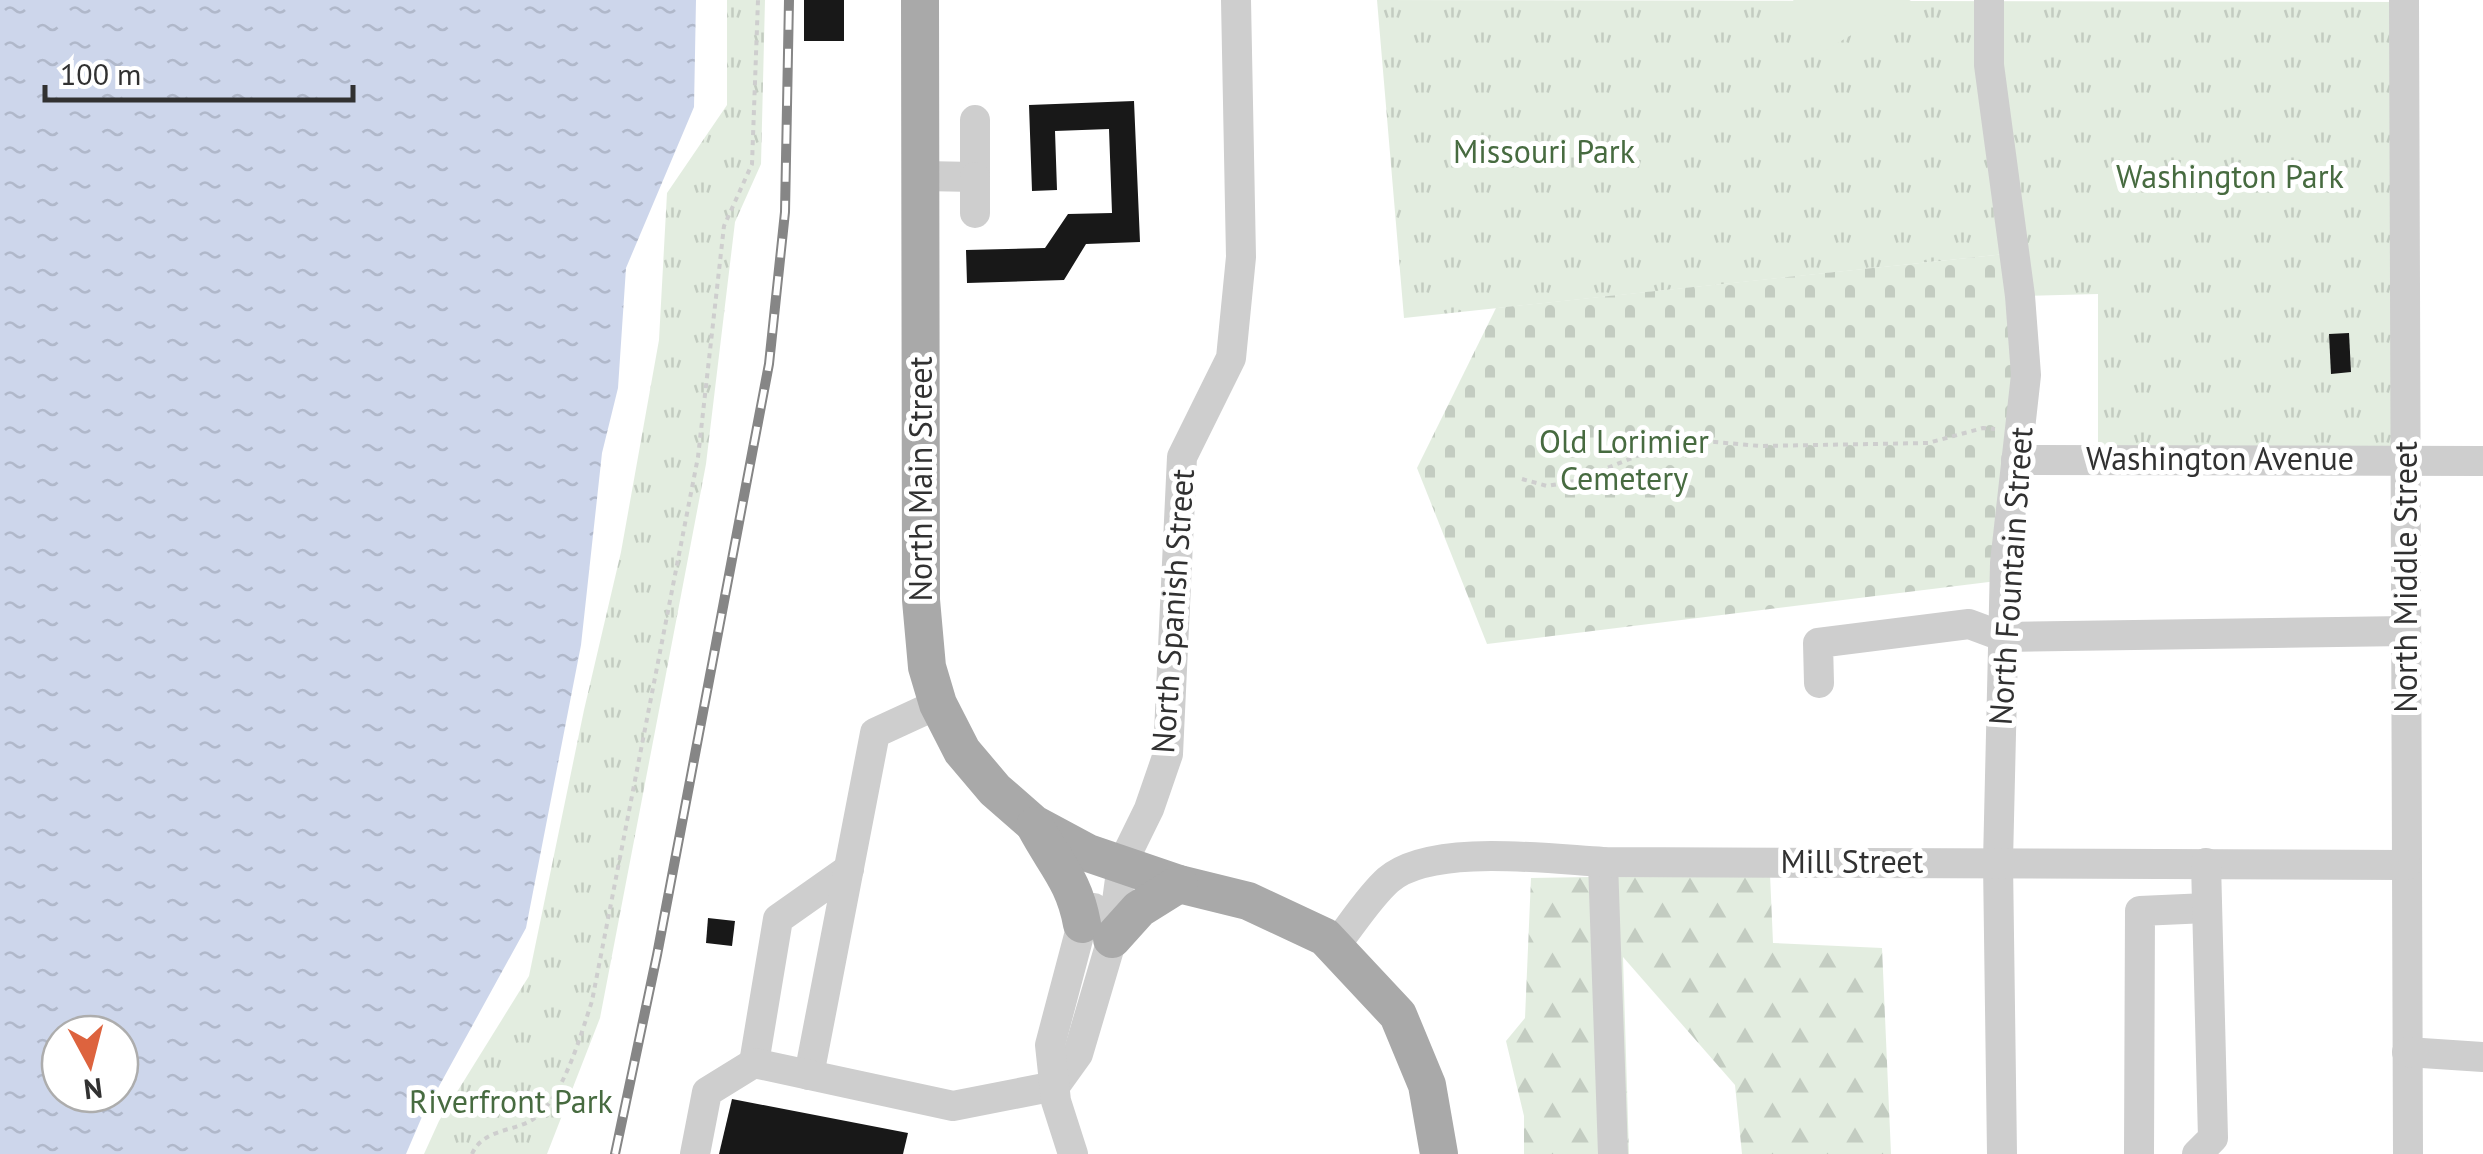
<svg xmlns="http://www.w3.org/2000/svg" width="2483" height="1154" viewBox="0 0 2483 1154" font-family="'PT Sans',sans-serif">
  <style>
    .grass { fill: url(#grass-tufts) }
    .forest { fill: url(#forest-firs) }
    .cemetery { fill: url(#cemetery-stones) }
    .pitch { fill: #e3ede0 }
    .water { fill: url(#water-ripples); fill-rule: evenodd }
    .building { fill: #181818 }
    .lines { fill: none; stroke-linecap: round; stroke-linejoin: round }
    .path { stroke: #cecece; stroke-width: 4; stroke-dasharray: 5 5; stroke-linecap: butt }
    .minor { stroke: #cecece; stroke-width: 30 }
    .major { stroke: #a9a9a9; stroke-width: 38 }
    .rail-casing { stroke: #868686; stroke-width: 10 }
    .rail { stroke: #fff; stroke-width: 6; stroke-dasharray: 19; stroke-linecap: butt }
    .labels { text-anchor: middle; stroke-width: 10; stroke-linejoin: round; paint-order: stroke }
    .park-label { font-size: 32px; fill: #476b40; stroke: #fff }
    .street-label { font-size: 32px; fill: #313131; stroke: #fff }
  </style>
  <defs>
    <pattern id="grass-tufts" width="24" height="20" patternUnits="userSpaceOnUse" patternTransform="scale(2.5)"><rect width="24" height="20" fill="#e3ede0"/><path d="M3 7l-1-3M5 7V3M7 7l1-3M15 17l-1-3M17 17v-4M19 17l1-3" fill="none" stroke="#c3ccc1"/></pattern>
    <pattern id="forest-firs" width="22" height="20" patternUnits="userSpaceOnUse" patternTransform="scale(2.5)"><rect width="22" height="20" fill="#e3ede0"/><path d="M5 1l3.5 6h-7zM16 11l3.5 6h-7z" fill="#c3ccc1"/></pattern>
    <pattern id="cemetery-stones" width="16" height="16" patternUnits="userSpaceOnUse" patternTransform="scale(2.5)"><rect width="16" height="16" fill="#e3ede0"/><path d="M2 7V4a2 2 0 0 1 4 0v3zM10 15v-3a2 2 0 0 1 4 0v3z" fill="#c3ccc1"/></pattern>
    <pattern id="water-ripples" width="26" height="14" patternUnits="userSpaceOnUse" patternTransform="scale(2.5)"><rect width="26" height="14" fill="#cdd6eb"/><path d="M2 4q2-2 4 0t4 0M15 11q2-2 4 0t4 0" fill="none" stroke="#b0b8ca"/></pattern>
  </defs>
  <rect width="100%" height="100%" fill="#fff"/>
  <g class="grass">
    <path d="M727 0H765L761 164 735 222 706 464 666 674 600 1018 547 1154H424L439 1121 529 976 584 710 621 552 659 340 667 193 727 105Z"/>
    <path d="M1377 0 2404 2 2406 459H2098V294L2020 296 2015 253 1404 318Z"/>
  </g>
  <path class="forest" d="M1770 874 1773 943 1882 948 1891 1154H1742L1735 1085 1623 957 1629 1154H1524V1116L1506 1041 1525 1018 1531 878Z"/>
  <path class="cemetery" d="M2014 253 2026 375 2005 580 1487 644 1417 468 1496 308Z"/>
  <path class="pitch" d="M1793 0H1911L1824 51Z"/>
  <path class="water" d="M0 0H696L694 107 626 268 618 388 602 453 581 645 526 928 421 1119 406 1154H0ZM60 1034H120V1094H60Z"/>
  <g class="building">
    <rect x="804" y="0" width="40" height="41"/>
    <path d="M1134 101 1140 242 1086 244 1064 280 967 283 966 250 1045 248 1068 214 1112 213 1109 129 1055 131 1057 190 1032 191 1029 105Z"/>
    <path d="M2349 333 2351 372 2331 374 2329 334Z"/>
    <path d="M708 918 735 921 732 946 706 943Z"/>
    <path d="M732 1099 908 1133 903 1154H719Z"/>
  </g>
  <g class="lines">
    <g class="path">
      <path d="M1522 479 1547 486 1575 481 1669 443 1715 442 1760 446 1928 443 1983 428 1995 429"/>
      <path d="M472 1154C483 1129 512 1132 532 1120 563 1100 581 1034 592 1001L698 457 724 226 752 164 758 0"/>
    </g>
    <g class="minor">
      <path d="M1989 0V65L2020 296 2026 375 2005 563 1998 862 2002 1154"/>
      <path d="M2404 0 2408 1154"/>
      <path d="M923 176 975 177V120"/>
      <path d="M975 213V177"/>
      <path d="M2016 460 2483 461"/>
      <path d="M1819 683 1818 643 1969 624 2004 637 2406 631"/>
      <path d="M1603 862 1613 1154"/>
      <path d="M1334 947C1351 926 1368 898 1388 880 1430 843 1549 859 1603 862L2406 865"/>
      <path d="M2407 1052 2483 1057"/>
      <path d="M754 1063 778 919 849 869"/>
      <path d="M809 1075 875 733 938 704"/>
      <path d="M1055 1086 1078 1054 1112 939 1122 864 1149 809 1168 754 1182 457 1231 358 1241 257 1236 0"/>
      <path d="M695 1154 707 1092 754 1063 953 1106 1055 1086"/>
      <path d="M1073 1154 1056 1101 1050 1045 1082 924 1094 908"/>
      <path d="M2139 1154 2140 911 2207 908"/>
      <path d="M2197 1154 2213 1138 2206 863"/>
    </g>
    <g class="major">
      <path d="M920 0 921 600 927 667 938 704 962 751 995 790 1034 824 1088 853 1179 884 1248 901 1325 937 1398 1015 1427 1085 1439 1154"/>
      <path d="M1035 826C1055 864 1074 880 1082 924"/>
      <path d="M1112 939 1139 909 1179 884"/>
    </g>
    <defs>
      <path id="rail" d="M615 1154 657 955 769 364 785 212 789 0"/>
    </defs>
    <use href="#rail" class="rail-casing"/>
    <use href="#rail" class="rail"/>
  </g>
  <g class="labels">
    <g class="park-label">
      <text x="1544" y="163">Missouri Park</text>
      <text x="2230" y="188">Washington Park</text>
      <text x="1624" y="453">Old Lorimier<tspan x="1624" dy="37">Cemetery</tspan></text>
      <text x="511" y="1113">Riverfront Park</text>
    </g>
    <g class="street-label">
      <text x="2220" y="470">Washington Avenue</text>
      <text transform="translate(921 479) rotate(-90)" y="11">North Main Street</text>
      <text transform="translate(2011 576) rotate(-86)" y="11">North Fountain Street</text>
      <text transform="translate(2406 577) rotate(-90)" y="11">North Middle Street</text>
      <text transform="translate(1173 611) rotate(-86)" y="11">North Spanish Street</text>
      <text x="1852" y="873">Mill Street</text>
    </g>
  </g>
  <g transform="translate(90 1064) rotate(173)"><circle r="48" fill="#ffffff" stroke="#adadad" stroke-width="2.5"/>
  <path d="M0-8L18 38L0 25L-18 38Z" fill="#dd633e"/>
  <text y="-15" font-size="28" font-weight="bold" text-anchor="middle" fill="#313131">N</text>
  </g>
  <path d="M45 85v15h308v-15" fill="none" stroke="#313131" stroke-width="5"/>
  <text x="60" y="85" font-size="30" fill="#313131" stroke="#ffffff" stroke-width="8" paint-order="stroke">100 m</text>
</svg>
